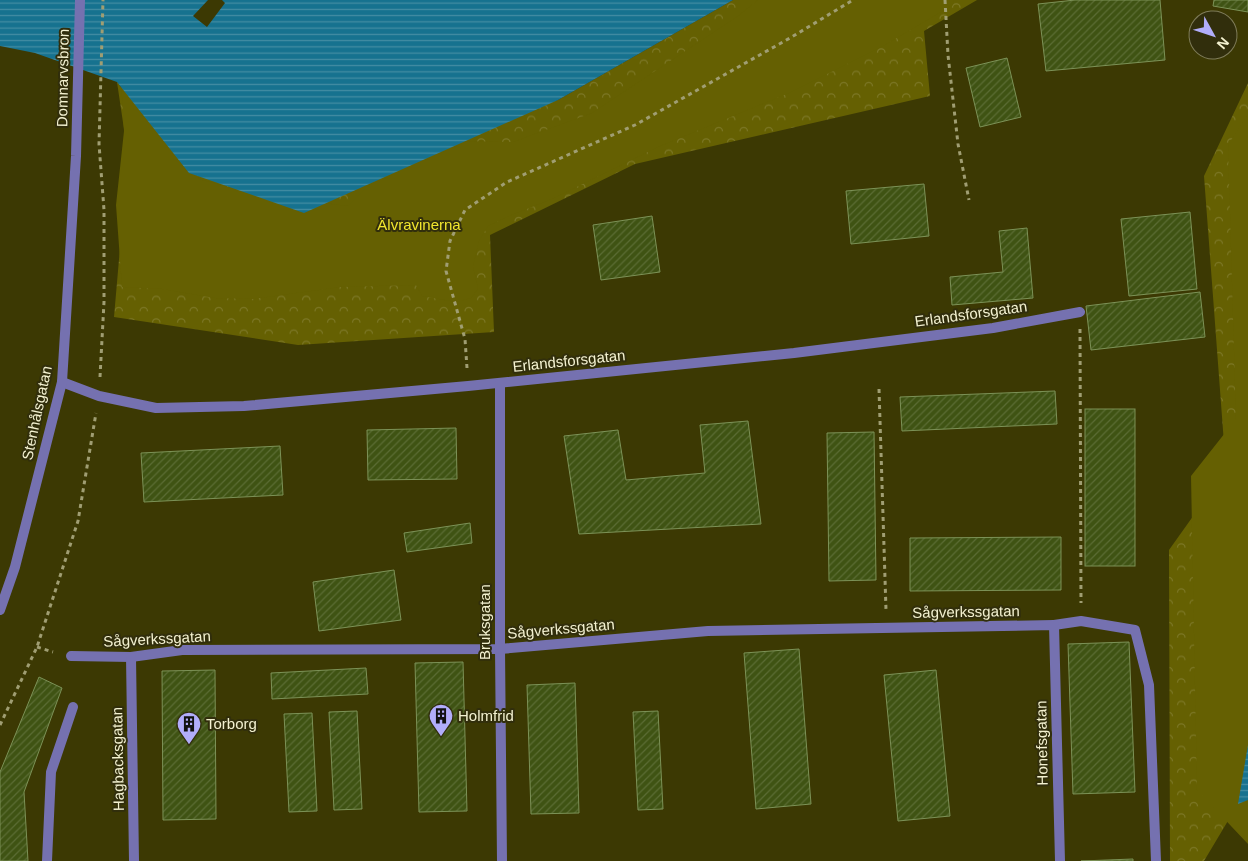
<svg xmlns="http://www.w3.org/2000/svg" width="1248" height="861" viewBox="0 0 1248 861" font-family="Arial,sans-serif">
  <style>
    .forest { fill: url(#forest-crowns) }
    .park { fill: #656002 }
    .water { fill: url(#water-rules) }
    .building { fill: url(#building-hatch); stroke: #7c9257 }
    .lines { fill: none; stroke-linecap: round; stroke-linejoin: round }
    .path { stroke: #a09e73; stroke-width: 3; stroke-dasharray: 4 4; stroke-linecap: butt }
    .service { stroke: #7571b0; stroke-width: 10 }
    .minor { stroke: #7571b0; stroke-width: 10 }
    .tertiary { stroke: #7571b0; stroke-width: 10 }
    .labels { text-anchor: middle; stroke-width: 4; stroke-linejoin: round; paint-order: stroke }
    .street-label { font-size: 15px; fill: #f3f1d0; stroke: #312e0c }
    .park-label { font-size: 15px; fill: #f1e52e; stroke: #312e0c }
    .poi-label { font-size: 15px; fill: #f3f1d0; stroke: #312e0c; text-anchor: start }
  </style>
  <defs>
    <pattern id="forest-crowns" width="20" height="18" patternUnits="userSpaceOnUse" patternTransform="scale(1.25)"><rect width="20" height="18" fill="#656002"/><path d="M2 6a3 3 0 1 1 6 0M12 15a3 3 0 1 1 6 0" fill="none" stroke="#7c7726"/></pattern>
    <pattern id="water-rules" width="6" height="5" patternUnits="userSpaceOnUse" patternTransform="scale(1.25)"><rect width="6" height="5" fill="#16728f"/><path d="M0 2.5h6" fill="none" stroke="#448da3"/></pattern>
    <pattern id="building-hatch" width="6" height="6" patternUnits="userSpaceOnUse" patternTransform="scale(1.25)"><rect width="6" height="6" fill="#3f5313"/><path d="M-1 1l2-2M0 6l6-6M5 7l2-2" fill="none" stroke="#5b6c34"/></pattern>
  </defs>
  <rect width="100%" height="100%" fill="#3c3903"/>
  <g class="forest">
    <path d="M733 0H977L924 31 930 96 635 164 490 235 494 332 298 345 114 317 128 156 117 82 189 173 558 100Z"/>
    <path d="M1248 83V745L1238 804 1204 861H1170L1169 550 1226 470 1204 176Z"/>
  </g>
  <g class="park">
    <path d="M758 0H954L953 5 885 45 789 93 658 147 552 199 509 216 488 226 479 241 473 266 478 289 471 298 456 302 422 296 416 285 341 287 253 299 215 298 162 289 122 287 116 205 124 131 119 45 181 146 199 179 239 190 298 200 348 206 378 176 457 141 513 142 592 113 738 16Z"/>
    <path d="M1248 114V844L1197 790 1191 476 1236 419 1228 145Z"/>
  </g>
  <g class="water">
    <path d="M0 0H208L193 16 207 27 225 3 222 0H733L558 100 304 213 189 173 117 82 35 53 0 46Z"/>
    <path d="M1248 745V800L1238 804Z"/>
  </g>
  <g class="building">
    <path d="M1075 0H1160L1165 60 1046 71 1038 4Z"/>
    <path d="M1214 0H1248V12L1213 6Z"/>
    <path d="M1007 58 1021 117 980 127 966 68Z"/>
    <path d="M924 184 929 236 851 244 846 191Z"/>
    <path d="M1190 212 1197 289 1129 296 1121 219Z"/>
    <path d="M652 216 660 272 601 280 593 225Z"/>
    <path d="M1027 228 1033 298 952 305 950 277 1003 272 999 231Z"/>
    <path d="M1200 292 1205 337 1091 350 1086 306Z"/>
    <path d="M1055 391 1057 424 902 431 900 397Z"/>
    <rect x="1085" y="409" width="50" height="157"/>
    <path d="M748 421 761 524 579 534 564 436 618 430 626 480 705 473 700 425Z"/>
    <path d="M456 428 457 479 368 480 367 430Z"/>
    <path d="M874 432 876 580 829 581 827 433Z"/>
    <path d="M280 446 283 495 144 502 141 453Z"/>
    <path d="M470 523 472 543 407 552 404 533Z"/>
    <path d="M1061 537V590L910 591V538Z"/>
    <path d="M394 570 401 620 319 631 313 582Z"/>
    <path d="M1129 642 1135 792 1073 794 1068 644Z"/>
    <path d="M799 649 811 804 756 809 744 653Z"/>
    <path d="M463 662 467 811 419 812 415 663Z"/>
    <path d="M366 668 368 694 272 699 271 673Z"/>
    <path d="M215 670 216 819 163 820 162 671Z"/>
    <path d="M936 670 950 816 898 821 884 675Z"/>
    <path d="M39 677 62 688 24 792 28 861H0V772Z"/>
    <path d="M575 683 579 813 531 814 527 685Z"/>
    <path d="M357 711 362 809 334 810 329 712Z"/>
    <path d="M658 711 663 809 638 810 633 712Z"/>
    <path d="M312 713 317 811 289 812 284 714Z"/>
    <path d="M1133 859V861H1081Z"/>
  </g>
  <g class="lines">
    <g class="path">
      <path d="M945 0 948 55 958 144 969 200"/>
      <path d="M1080 329 1081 603"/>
      <path d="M467 368 465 339 446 271 450 241 465 210 507 182 635 125 790 38 853 0"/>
      <path d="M100 377 104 302V210L99 144 103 0"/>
      <path d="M879 389 886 610"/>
      <path d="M37 647 53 652"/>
      <path d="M0 725 37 647 78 521 96 413"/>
    </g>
    <g class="service">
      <path d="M1054 625 1081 621 1135 630 1149 685 1156 861"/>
      <path d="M47 861 51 772 73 707"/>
    </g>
    <g class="minor">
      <path d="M62 382 99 396 156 408 244 406 468 386 794 353 993 328 1080 312"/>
      <path d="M500 383V649L502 861"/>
      <path d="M71 656 131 657 182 650 500 649 708 631 1054 625 1060 861"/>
      <path d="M131 657 134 861"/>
    </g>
    <path class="tertiary" d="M0 610 15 567 62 382 76 156 80 0"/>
  </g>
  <defs>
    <symbol id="building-pin" viewBox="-11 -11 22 30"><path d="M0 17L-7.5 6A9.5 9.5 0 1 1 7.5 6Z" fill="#b1adfa" stroke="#312e0c"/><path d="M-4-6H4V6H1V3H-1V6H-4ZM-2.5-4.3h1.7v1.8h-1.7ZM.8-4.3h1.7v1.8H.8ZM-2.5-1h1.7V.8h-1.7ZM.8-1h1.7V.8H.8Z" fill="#111"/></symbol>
  </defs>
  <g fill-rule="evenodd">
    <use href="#building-pin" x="427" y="702" width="28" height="38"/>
    <use href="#building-pin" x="175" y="710" width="28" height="38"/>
  </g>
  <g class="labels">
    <g class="street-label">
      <text transform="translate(63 78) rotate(-89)" y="5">Domnarvsbron</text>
      <text transform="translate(971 314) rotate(-8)" y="5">Erlandsforsgatan</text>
      <text transform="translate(569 361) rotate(-6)" y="5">Erlandsforsgatan</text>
      <text transform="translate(37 413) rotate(-78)" y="5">Stenhålsgatan</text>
      <text transform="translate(966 612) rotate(-1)" y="5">Sågverkssgatan</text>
      <text transform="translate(485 622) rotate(-90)" y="5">Bruksgatan</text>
      <text transform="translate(561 629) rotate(-5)" y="5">Sågverkssgatan</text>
      <text transform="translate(157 639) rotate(-3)" y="5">Sågverkssgatan</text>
      <text transform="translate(1042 743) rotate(-91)" y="5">Honefsgatan</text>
      <text transform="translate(118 759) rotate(-91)" y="5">Hagbacksgatan</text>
    </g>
    <g class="park-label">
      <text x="419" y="230">Älvravinerna</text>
    </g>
    <g class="poi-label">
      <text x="458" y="721">Holmfrid</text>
      <text x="206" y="729">Torborg</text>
    </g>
  </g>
  <g transform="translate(1213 35) rotate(130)"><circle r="24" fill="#312e0c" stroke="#7f7c5a"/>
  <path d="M0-4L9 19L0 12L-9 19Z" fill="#b1adfa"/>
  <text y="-8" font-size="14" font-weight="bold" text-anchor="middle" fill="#f3f1d0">N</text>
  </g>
</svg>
